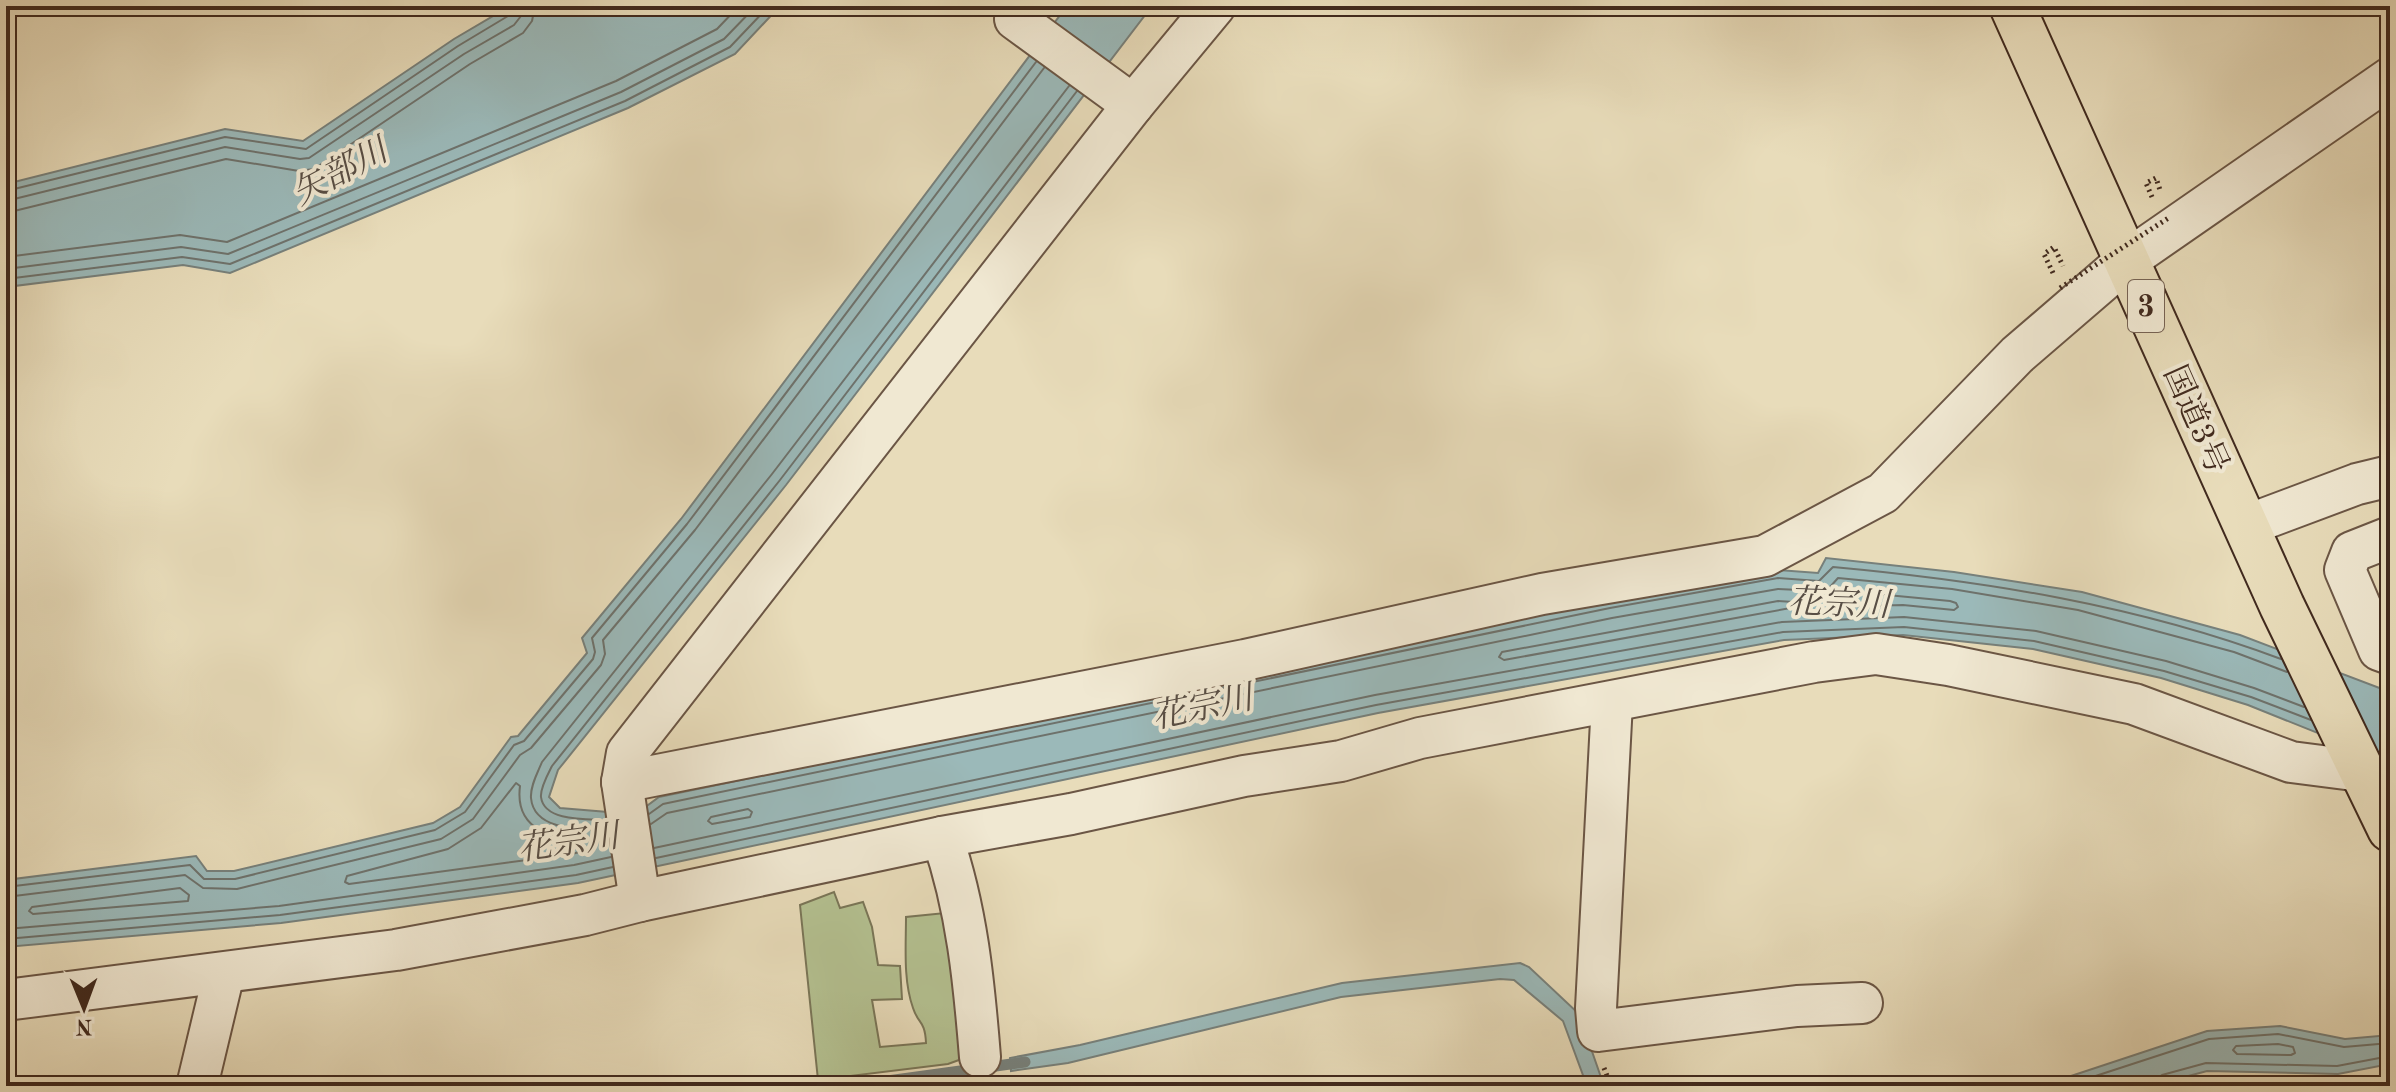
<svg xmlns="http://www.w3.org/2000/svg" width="2396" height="1092" viewBox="0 0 2396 1092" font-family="'Old Standard TT','Noto Serif JP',serif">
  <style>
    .green { fill: #b4c191; stroke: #7a7658; stroke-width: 2 }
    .water { fill: #9bb9b9; stroke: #77807b; stroke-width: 2 }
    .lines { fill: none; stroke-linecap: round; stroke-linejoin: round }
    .shore { stroke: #6e726c; stroke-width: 2 }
    .stream { stroke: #77807b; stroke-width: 11 }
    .building { fill: #da9d75; stroke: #412a1e; stroke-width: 2 }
    .minor-casing { stroke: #6b5645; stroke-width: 44 }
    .highway-casing { stroke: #412a1e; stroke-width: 48 }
    .path { stroke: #412a1e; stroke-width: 5; stroke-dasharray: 2 4; stroke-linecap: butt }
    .minor { stroke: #f0e8d2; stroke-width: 40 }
    .highway { stroke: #e8dcba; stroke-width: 44 }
    .path-bridge { stroke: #412a1e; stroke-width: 5; stroke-dasharray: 2 4; stroke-linecap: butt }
    .labels { text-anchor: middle; stroke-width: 8; stroke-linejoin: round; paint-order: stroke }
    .shield { fill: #f0e8d2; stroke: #766354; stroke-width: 2 }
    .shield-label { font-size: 30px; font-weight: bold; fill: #412a1e }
    .street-label { font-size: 32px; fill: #412a1e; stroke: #f0e8d2 }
    .water-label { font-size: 34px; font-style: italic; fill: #584e45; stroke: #f0e8d2 }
  </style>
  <rect width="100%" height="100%" fill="#e8dcba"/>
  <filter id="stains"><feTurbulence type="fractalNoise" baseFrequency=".0025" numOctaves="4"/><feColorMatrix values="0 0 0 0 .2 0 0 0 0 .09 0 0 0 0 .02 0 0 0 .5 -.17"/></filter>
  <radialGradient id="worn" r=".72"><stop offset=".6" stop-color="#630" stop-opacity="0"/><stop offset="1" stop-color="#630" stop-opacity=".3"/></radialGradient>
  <path class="green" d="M834 892 840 908 863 902 872 927 878 965 900 966 902 999 872 1000 880 1047 926 1043C925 1020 918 1024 913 1008 903 980 906 946 906 917L955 912 970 1056 948 1064 818 1080 800 905Z"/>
  <g class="water">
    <path d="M510 6H780L735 54 628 108 230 273 183 265 6 287V184L225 129 303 141 454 39Z"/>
    <path d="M1067 6H1152L786 485 558 770 549 797 560 808 608 812 644 808 659 797 1609 600 1777 570 1818 573 1826 558 1954 572 2082 592 2240 635 2390 692V762L2248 705 2161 678 2033 649 1903 635 1784 640 1378 713 578 883 281 923 6 947V880L196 856 207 871H234L433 823 460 807 511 737 518 736 587 653 582 638 681 519Z"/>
    <path d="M1520 963 1529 967 1579 1014 1604 1086H1587L1563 1021 1514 980 1500 979 1341 997 1068 1063 1011 1071 1010 1058 1080 1045 1342 983Z"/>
    <path d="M2280 1026 2345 1039 2390 1035V1064L2338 1074 2207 1071 2151 1086H1905L2068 1077 2207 1031Z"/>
  </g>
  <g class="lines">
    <g class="shore">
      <path d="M6 191 225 137 306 149 458 46 508 16 513 6"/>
      <path d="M6 201 225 147 300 159 309 158 464 54 514 25 521 16 523 6"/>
      <path d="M6 213 226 159 299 171 314 169 470 64 523 33 532 21 535 6"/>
      <path d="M6 257 180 235 227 242 616 81 717 29 739 6"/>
      <path d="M6 269 181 247 228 254 621 92 724 39 756 6"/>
      <path d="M6 279 182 257 230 264 625 101 730 47 769 6"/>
      <path d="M1845 591 1950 601 1956 603 1958 607 1954 610 1903 605 1830 607V601Z"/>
      <path d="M1778 601 1794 602 1796 607 1504 660 1499 657 1502 652Z"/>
      <path d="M516 783 520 786C514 832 556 840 592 841L594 848 572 854 349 884 345 882 347 876 448 849 481 828Z"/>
      <path d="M748 809 752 812 750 817 712 824 708 821 711 817Z"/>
      <path d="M649 814 663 804 1610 608 1778 578 1819 581 1833 567C1985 581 2137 605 2281 659"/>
      <path d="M605 820C588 819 544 822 541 797 540 788 548 774 552 766L780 480 1077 91"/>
      <path d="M651 824 667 813 1612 618 1778 589 1821 591 1830 587 1838 578 1952 589 2078 610 2234 652 2287 672"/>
      <path d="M607 830C584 829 534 832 531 798 530 786 538 772 542 762L772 474 1069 86"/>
      <path d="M654 848 1375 695 1782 622 1904 617 2036 631 2166 661 2254 688 2304 707"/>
      <path d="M656 858 1376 705 1783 632 1904 627 2034 641 2164 671 2251 697 2311 720"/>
      <path d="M6 887 190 865 204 879H235L435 830 465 812 514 745 524 741 593 659 595 652 592 638 687 524 1036 62"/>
      <path d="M180 888 189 895 188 901 33 914 29 911 32 907Z"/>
      <path d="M6 897 185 875 203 888 237 889 441 839 473 819 520 755 531 748 601 665 605 654 603 640 695 530 1044 68"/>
      <path d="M6 929 279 906 574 865 611 857"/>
      <path d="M6 939 280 915 576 875 613 867"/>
      <path d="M2278 1044 2293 1047 2295 1053 2291 1055 2237 1054 2233 1050 2236 1046Z"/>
      <path d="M2045 1086 2071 1084 2209 1039 2278 1034 2344 1047 2390 1043"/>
      <path d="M2156 1086 2157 1079 2162 1075 2206 1063 2337 1066 2390 1056"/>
    </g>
    <path class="stream" d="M851 1086 1025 1062"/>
  </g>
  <path class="building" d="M2390 572V609L2382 607Z"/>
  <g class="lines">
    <defs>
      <g id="minor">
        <path d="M1015 19 1133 105"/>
        <path d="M2245 526 2357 484 2390 476"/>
        <path d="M2390 537 2352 552 2345 570 2379 650 2390 654"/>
        <path d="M1612 702 1596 1008 1598 1031 1797 1006 1862 1003"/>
        <path d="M622 782 1245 660 1542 594 1765 556 1883 493 2017 355 2126 261 2390 78"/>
        <path d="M942 837C967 909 974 982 980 1057"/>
        <path d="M640 901 622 782 627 753 1133 105 1215 6"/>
        <path d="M6 1000 396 950 585 915 640 901 942 837 1071 814 1244 776 1341 761 1420 738 1814 662 1876 654 1948 665 2134 704 2291 762 2361 771"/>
        <path d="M197 1086 224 973"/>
      </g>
      <path id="highway" d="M2012 6 2282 606 2390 829"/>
    </defs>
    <use href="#minor" class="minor-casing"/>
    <use href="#highway" class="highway-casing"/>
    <g class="path">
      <path d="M2152 197 2146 183 2156 178 2160 190"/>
      <path d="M2053 273 2044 254 2054 247 2063 266"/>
      <path d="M1604 1068 1611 1086"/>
    </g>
    <use href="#minor" class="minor"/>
    <use href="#highway" class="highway"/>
    <path class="path-bridge" d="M2060 288 2170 217"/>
  </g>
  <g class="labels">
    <rect class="shield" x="2128" y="280" width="36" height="52" rx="6"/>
    <g class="shield-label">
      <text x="2146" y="316">3</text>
    </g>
    <g class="street-label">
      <text transform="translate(2197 419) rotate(66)" y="11">国道3号</text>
    </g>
    <g class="water-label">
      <text transform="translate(339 171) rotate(-28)" y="12">矢部川</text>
      <text transform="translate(1839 602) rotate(2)" y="12">花宗川</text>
      <text transform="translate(1202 706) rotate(-12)" y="12">花宗川</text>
      <text transform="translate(568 841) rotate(-8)" y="12">花宗川</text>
    </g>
  </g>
  <rect width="2396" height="1092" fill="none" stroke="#e8dcba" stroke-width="32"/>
  <rect x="8" y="8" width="2380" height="1076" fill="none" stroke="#412a1e" stroke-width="4"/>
  <rect x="16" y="16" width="2364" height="1060" fill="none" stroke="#412a1e" stroke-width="2"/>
  <g transform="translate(84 1008) rotate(179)" stroke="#f0e8d2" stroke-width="6" paint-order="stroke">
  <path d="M0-6L14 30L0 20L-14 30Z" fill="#412a1e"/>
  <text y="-12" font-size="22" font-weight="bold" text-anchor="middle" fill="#412a1e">N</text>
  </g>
  <rect width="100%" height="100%" filter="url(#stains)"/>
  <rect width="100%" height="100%" fill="url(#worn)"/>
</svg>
